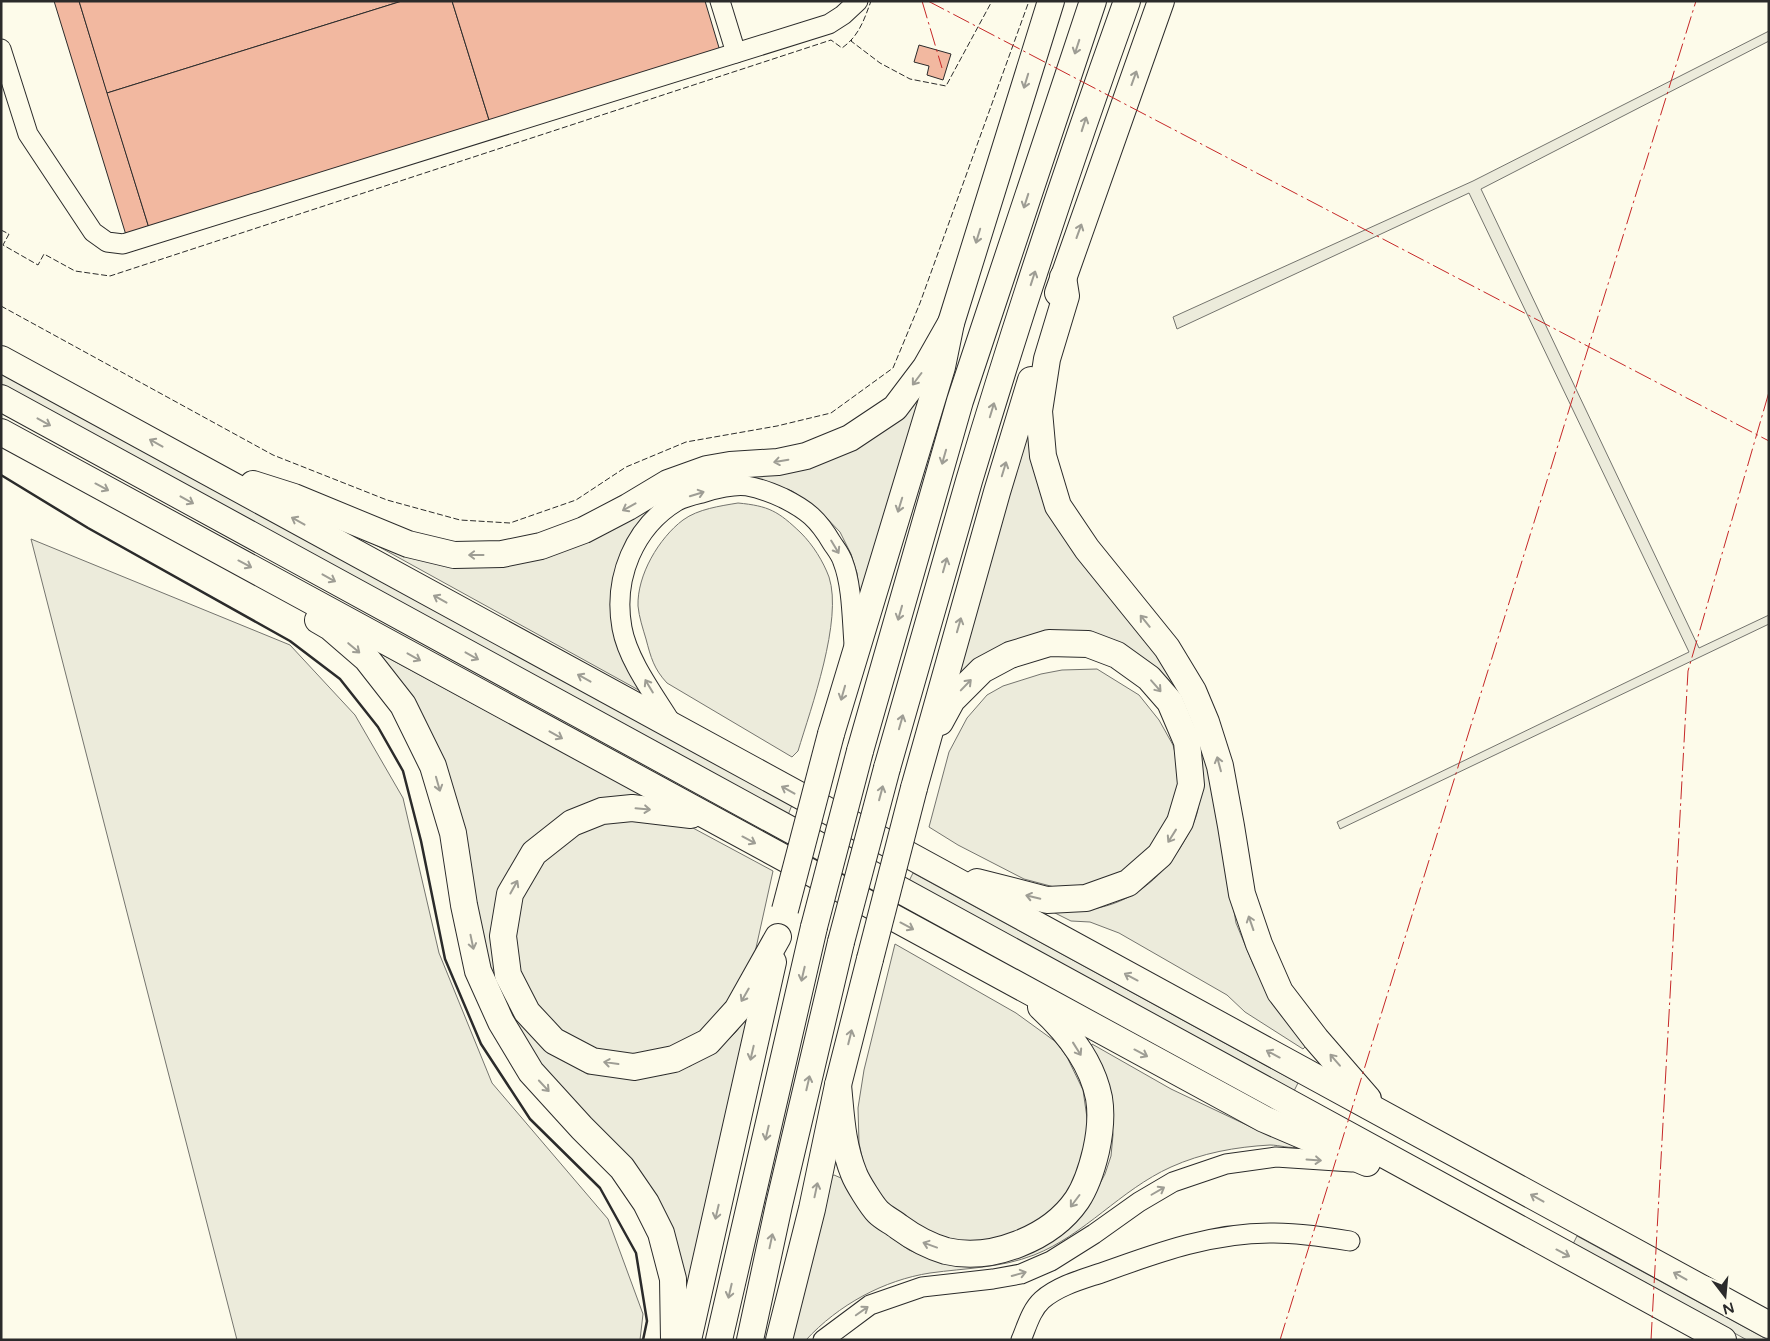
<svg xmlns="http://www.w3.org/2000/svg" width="1770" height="1341" viewBox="0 0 1770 1341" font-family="'Varela Round',sans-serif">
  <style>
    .green { fill: #ecebdb; stroke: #74746e }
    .building { fill: #f2b8a0; stroke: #2b2b2b }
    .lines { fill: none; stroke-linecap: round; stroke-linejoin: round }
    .minor-casing { stroke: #2b2b2b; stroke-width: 21 }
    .highway-casing { stroke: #2b2b2b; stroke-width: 28 }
    .minor { stroke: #fdfbea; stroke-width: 19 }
    .highway { stroke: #fdfbea; stroke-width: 26 }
    .highway-bridge-casing { stroke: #2b2b2b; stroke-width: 28; stroke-linecap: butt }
    .highway-bridge { stroke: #fdfbea; stroke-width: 26 }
    .fence { stroke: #2b2b2b; stroke-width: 1; stroke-dasharray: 6 2.5; stroke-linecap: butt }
    .wall { stroke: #2b2b2b; stroke-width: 2.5 }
    .power { stroke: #c62828; stroke-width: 1; stroke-dasharray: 18 4 2.5 4; stroke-linecap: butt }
    .oneway { stroke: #9e9d94 }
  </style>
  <rect width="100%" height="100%" fill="#fdfbea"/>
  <g class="green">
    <path d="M1769 31V41L1481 189 1699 648 1769 615V624L1340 829 1337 822 1689 652 1469 193 1177 329 1173 317 1473 181Z"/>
    <path d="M1 373 792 805 788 815 1 384Z"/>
    <path d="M930 378 860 597 857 573 851 554 840 532 818 509 792 491 764 481 687 490 615 572 611 607 615 639 644 693 354 533 484 562 685 487 790 468Z"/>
    <path d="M1025 434 1029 435 1195 721 1213 790 1236 923 1253 964 1276 1008 1307 1045 1303 1049 1245 1012 1227 995 1119 933 1090 922 1071 921 1051 911C1064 910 1079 911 1092 909 1131 903 1160 879 1180 848 1189 833 1199 817 1199 799 1199 775 1194 750 1192 727L1086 638 954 686Z"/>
    <path d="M738 503C769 506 778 511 801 533 813 545 823 561 829 577 843 620 811 708 798 751L792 757 667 683C654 669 651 658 646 639 643 629 639 617 638 606 637 575 659 538 683 520 698 509 720 506 738 503Z"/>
    <path d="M31 539 290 645 355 715 403 798 439 953 492 1083 608 1219 643 1314 640 1340H237Z"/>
    <path d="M379 653 646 797 525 848 509 1003 634 1078 661 1075 690 1066 721 1047 736 1032 749 1014 687 1296 683 1282 547 1075 495 987 481 940Z"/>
    <path d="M1097 669 1139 695 1159 720 1173 745 1180 772 1175 806 1165 833 1121 873 1092 884 1058 888 1024 879 958 845 929 827 949 752 967 718 987 695 1003 686 1041 674 1062 670Z"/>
    <path d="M607 818 667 820 693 828 773 871 754 957 741 991 707 1031 647 1057 590 1050 546 1020 516 970 515 903 547 849Z"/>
    <path d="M913 873 1298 1083 1294 1091 909 881Z"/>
    <path d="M895 944 1016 1013 1056 1042 1067 1057 1083 1090 1089 1132 1078 1176 1064 1198 1038 1221 1024 1230 991 1240 955 1241 940 1238 889 1208 865 1171 859 1143 858 1108 864 1070Z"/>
    <path d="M1092 1044 1171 1089 1253 1128 1293 1143 1299 1147C1291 1149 1279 1145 1270 1145 1235 1147 1202 1153 1171 1167 1120 1190 1085 1235 1034 1255 1001 1268 966 1268 930 1273 884 1280 838 1305 806 1340H790L828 1177 834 1175 841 1178 885 1233 909 1250 931 1259 971 1264 1095 1193 1105 1174 1111 1156 1113 1135 1109 1093 1091 1048Z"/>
    <path d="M1577 1236 1768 1340H1747L1573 1244Z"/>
  </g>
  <g class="building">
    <path d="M54 1H79L149 228 126 235Z"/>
    <path d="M79 1H402L107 93Z"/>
    <path d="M402 1H452L490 123 149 228 107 93Z"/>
    <path d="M452 1H705L720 51 490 123Z"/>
    <path d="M919 45 951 54 943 80 927 75 929 66 914 62Z"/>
  </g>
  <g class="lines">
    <defs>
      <g id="minor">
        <path d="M720 1 736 53"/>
        <path d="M1 49 28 134 93 232 107 242 123 244 829 24 843 15 858 1"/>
        <path d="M672 724C655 696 628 661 622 628 613 578 634 527 677 501 685 497 694 495 702 493 714 489 735 484 747 486 759 488 772 493 783 498 807 510 818 519 832 543 836 549 841 555 843 562 852 585 852 619 854 644"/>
        <path d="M823 1340 870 1305 922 1287 993 1279 1021 1274 1051 1261 1094 1234 1139 1202 1173 1182 1226 1164 1276 1157 1352 1162"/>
        <path d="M1021 1340C1027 1326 1031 1310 1042 1300 1059 1285 1084 1279 1104 1272 1159 1252 1215 1232 1274 1233 1300 1233 1325 1237 1350 1241"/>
      </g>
      <g id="highway">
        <path d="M1063 277 1066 296 1047 359 1039 411 1043 456 1058 506 1087 549 1167 648 1193 691 1206 722 1220 766 1231 826 1242 894 1259 944 1280 992 1316 1039 1368 1099"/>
        <path d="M1058 293 1161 1"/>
        <path d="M1 359 1769 1325"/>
        <path d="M1 398 1723 1340"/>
        <path d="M1 432 1264 1119 1367 1163"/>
        <path d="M253 484 294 497 408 544 454 555 502 554 541 546 584 530 628 507 668 483 707 469 730 465 778 462 806 456 850 438 895 408 926 367 951 323"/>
        <path d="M318 620 330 627 367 659 403 705 433 766 453 833 464 905 478 971 501 1022 531 1072 582 1128 622 1168 646 1203 661 1233 673 1279 674 1340"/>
        <path d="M940 722 952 700 982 670 1010 655 1049 643 1088 644 1117 655 1149 678 1170 702 1187 742 1191 785 1180 822 1160 855 1128 883 1086 898 1047 900 977 882"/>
        <path d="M831 734 942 367 951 323 1051 1"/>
        <path d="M860 751 960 401 1093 1"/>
        <path d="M887 768C915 673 941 576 969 481 1017 320 1070 160 1127 1"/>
        <path d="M914 788 997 492 1031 380"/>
        <path d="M691 815 632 808 602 811 572 823 534 853 510 894 503 936 508 975 527 1012 554 1041 592 1061 634 1067 674 1059 708 1042 737 1010 778 937"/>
        <path d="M838 1085C841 1115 842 1145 854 1174 857 1182 872 1206 878 1212 884 1218 893 1222 899 1227 914 1238 929 1246 946 1251 991 1262 1051 1238 1077 1200 1087 1185 1092 1168 1096 1151 1100 1133 1102 1116 1099 1098 1092 1062 1067 1031 1041 1007"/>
        <path d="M688 1340 773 962"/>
        <path d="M719 1340 814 927"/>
        <path d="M750 1340 779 1205 841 942"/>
        <path d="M779 1340 812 1209 838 1085 870 959"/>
      </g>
    </defs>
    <use href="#minor" class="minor-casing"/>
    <use href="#highway" class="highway-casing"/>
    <use href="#minor" class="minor"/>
    <use href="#highway" class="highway"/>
    <defs>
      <g id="highway-bridge">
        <path d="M785 910 831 734"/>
        <path d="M814 927 860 751"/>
        <path d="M841 942 887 768"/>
        <path d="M870 959 914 788"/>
      </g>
    </defs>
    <use href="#highway-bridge" class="highway-bridge-casing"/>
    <use href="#highway-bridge" class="highway-bridge"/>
    <g class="fence">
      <path d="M852 40 851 41 880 63 910 79 946 86 992 1"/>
      <path d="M1 230 9 234 3 245 38 265 44 254 75 271 110 276 831 40 842 48C859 36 864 20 871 1"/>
      <path d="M1 306 273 455 387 500 460 520 510 523 576 500 626 467 686 442 777 426 831 413 893 368 920 303 1029 1"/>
    </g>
    <path class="wall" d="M1 475 88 528 290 641 340 679 378 727 403 771 421 841 445 959 481 1044 530 1119 600 1188 636 1253 647 1321 643 1340"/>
    <g class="power">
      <path d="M922 1 942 68"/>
      <path d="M928 1 1769 441"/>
      <path d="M1280 1340 1696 1"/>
      <path d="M1651 1340 1688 671 1769 392"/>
    </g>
  </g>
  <defs><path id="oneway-shaft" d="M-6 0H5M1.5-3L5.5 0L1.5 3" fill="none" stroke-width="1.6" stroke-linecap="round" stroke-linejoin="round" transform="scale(1.25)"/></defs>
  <g class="oneway">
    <use href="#oneway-shaft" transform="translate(1077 47) rotate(108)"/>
    <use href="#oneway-shaft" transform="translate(1134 78) rotate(-70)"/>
    <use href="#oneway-shaft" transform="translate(1026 81) rotate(107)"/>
    <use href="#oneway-shaft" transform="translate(1084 124) rotate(-72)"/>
    <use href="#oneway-shaft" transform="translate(1026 201) rotate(108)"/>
    <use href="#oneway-shaft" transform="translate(1079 231) rotate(-70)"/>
    <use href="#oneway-shaft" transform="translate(978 236) rotate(107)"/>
    <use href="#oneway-shaft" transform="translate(1033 278) rotate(-72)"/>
    <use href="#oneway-shaft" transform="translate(917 379) rotate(127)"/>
    <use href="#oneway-shaft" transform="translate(992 410) rotate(-73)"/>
    <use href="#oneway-shaft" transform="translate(44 422) rotate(29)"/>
    <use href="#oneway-shaft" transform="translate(156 443) rotate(-151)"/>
    <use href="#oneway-shaft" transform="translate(944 457) rotate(106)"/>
    <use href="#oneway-shaft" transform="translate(781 461) rotate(170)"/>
    <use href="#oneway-shaft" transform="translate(1004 469) rotate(-73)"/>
    <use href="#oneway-shaft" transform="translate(102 487) rotate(28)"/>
    <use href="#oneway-shaft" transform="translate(697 494) rotate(-17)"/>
    <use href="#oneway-shaft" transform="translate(187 500) rotate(29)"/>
    <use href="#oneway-shaft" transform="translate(900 505) rotate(107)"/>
    <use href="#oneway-shaft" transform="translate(629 507) rotate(151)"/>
    <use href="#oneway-shaft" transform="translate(298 521) rotate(-151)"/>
    <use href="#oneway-shaft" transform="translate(835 547) rotate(59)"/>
    <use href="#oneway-shaft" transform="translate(476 555) rotate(180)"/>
    <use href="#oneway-shaft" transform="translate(245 564) rotate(28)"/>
    <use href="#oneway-shaft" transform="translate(945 565) rotate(-74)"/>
    <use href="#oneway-shaft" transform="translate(329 578) rotate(29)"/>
    <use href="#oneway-shaft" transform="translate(440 599) rotate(-151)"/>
    <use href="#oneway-shaft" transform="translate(900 613) rotate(106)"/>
    <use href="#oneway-shaft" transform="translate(1145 621) rotate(-129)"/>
    <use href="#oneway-shaft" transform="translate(959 625) rotate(-74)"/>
    <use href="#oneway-shaft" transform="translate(354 648) rotate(40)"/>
    <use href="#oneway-shaft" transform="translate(472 656) rotate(29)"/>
    <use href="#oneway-shaft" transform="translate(414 657) rotate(29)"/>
    <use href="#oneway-shaft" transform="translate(584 678) rotate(-151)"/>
    <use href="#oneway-shaft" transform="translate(966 685) rotate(-46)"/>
    <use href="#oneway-shaft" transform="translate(649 686) rotate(-121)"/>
    <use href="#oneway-shaft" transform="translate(1156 686) rotate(49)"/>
    <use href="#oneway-shaft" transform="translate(843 693) rotate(106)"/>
    <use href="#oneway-shaft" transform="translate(901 722) rotate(-74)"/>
    <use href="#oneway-shaft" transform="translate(556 735) rotate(29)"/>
    <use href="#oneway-shaft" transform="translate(1219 764) rotate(-105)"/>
    <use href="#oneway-shaft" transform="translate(438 784) rotate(74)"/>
    <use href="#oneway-shaft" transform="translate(788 790) rotate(-151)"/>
    <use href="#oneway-shaft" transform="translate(881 793) rotate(-75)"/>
    <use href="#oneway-shaft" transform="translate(643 809) rotate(5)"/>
    <use href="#oneway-shaft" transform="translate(1172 836) rotate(122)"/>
    <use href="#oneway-shaft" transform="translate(749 840) rotate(28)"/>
    <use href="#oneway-shaft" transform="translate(514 887) rotate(-61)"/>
    <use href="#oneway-shaft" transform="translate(1033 897) rotate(-167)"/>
    <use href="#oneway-shaft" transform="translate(1251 923) rotate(-109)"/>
    <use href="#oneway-shaft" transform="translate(907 926) rotate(28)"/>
    <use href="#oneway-shaft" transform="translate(472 942) rotate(78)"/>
    <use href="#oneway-shaft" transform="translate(803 974) rotate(103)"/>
    <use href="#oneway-shaft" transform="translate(1131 977) rotate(-152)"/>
    <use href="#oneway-shaft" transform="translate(745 995) rotate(120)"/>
    <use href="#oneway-shaft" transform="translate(850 1037) rotate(-76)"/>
    <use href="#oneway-shaft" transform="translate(1077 1049) rotate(58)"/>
    <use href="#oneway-shaft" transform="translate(752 1053) rotate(103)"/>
    <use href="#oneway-shaft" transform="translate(1141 1053) rotate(28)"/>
    <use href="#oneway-shaft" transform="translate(1273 1054) rotate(-152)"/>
    <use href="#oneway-shaft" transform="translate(1335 1060) rotate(-131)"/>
    <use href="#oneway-shaft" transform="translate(611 1063) rotate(-172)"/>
    <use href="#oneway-shaft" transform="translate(808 1083) rotate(-77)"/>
    <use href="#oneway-shaft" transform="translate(544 1086) rotate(47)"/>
    <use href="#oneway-shaft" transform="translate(767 1133) rotate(103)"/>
    <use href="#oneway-shaft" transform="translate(1314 1160) rotate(4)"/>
    <use href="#oneway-shaft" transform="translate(816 1190) rotate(-78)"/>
    <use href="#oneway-shaft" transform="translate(1158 1191) rotate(-30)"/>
    <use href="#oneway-shaft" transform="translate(1537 1198) rotate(-151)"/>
    <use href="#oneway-shaft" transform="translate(1075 1201) rotate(127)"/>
    <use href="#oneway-shaft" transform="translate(717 1212) rotate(103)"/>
    <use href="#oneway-shaft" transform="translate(771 1241) rotate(-78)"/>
    <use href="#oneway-shaft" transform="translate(930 1245) rotate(-160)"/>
    <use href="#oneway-shaft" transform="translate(1563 1253) rotate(28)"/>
    <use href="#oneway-shaft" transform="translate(1019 1274) rotate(-15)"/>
    <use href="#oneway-shaft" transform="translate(1680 1276) rotate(-151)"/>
    <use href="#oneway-shaft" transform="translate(730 1291) rotate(103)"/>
    <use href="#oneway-shaft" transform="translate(862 1311) rotate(-35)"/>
  </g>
  <rect width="1770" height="1341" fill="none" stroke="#2b2b2b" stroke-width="5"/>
  <g transform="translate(1725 1296) rotate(164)" stroke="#fdfbea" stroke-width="4" paint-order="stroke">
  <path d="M0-4L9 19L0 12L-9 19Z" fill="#2b2b2b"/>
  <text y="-8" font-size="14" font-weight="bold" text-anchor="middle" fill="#2b2b2b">N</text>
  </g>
</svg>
